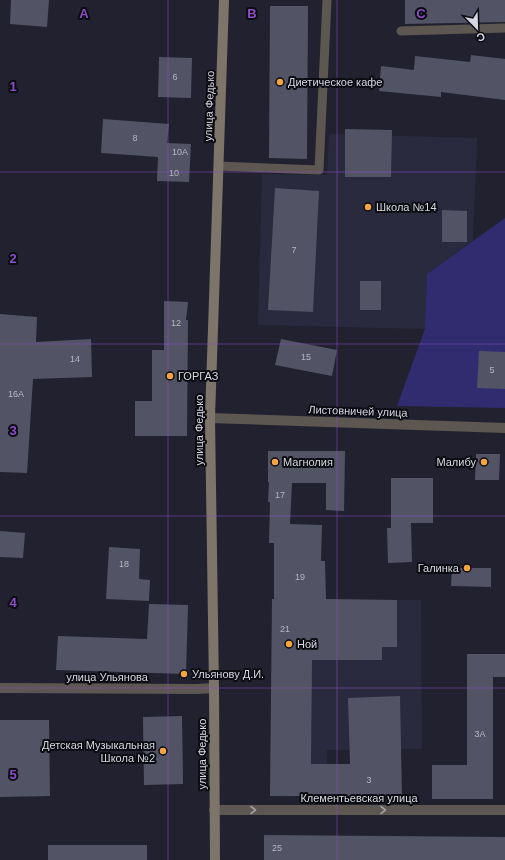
<svg xmlns="http://www.w3.org/2000/svg" width="505" height="860" viewBox="0 0 505 860" font-family="Arial,sans-serif">
  <style>
    .built { fill: #2a2a3f }
    .green { fill: #312c6f }
    .building { fill: #525364 }
    .lines { fill: none; stroke-linecap: round; stroke-linejoin: round }
    .lane { stroke: #5d5751; stroke-width: 9 }
    .street { stroke: #5d5751; stroke-width: 10 }
    .secondary { stroke: #7d746a; stroke-width: 10 }
    .oneway { stroke: #a09da0 }
    .grid { fill: none; stroke: #8d4ec6; stroke-width: 1; stroke-opacity: 0.55 }
    .poi-dot { fill: #f3a443; stroke: #0b0c12; stroke-width: 1.5 }
    .labels { text-anchor: middle; stroke-width: 4; stroke-linejoin: round; paint-order: stroke }
    .number-label { font-size: 9px; fill: #b6b6c2 }
    .poi-label { font-size: 11px; fill: #d7d7e1; stroke: #0b0c12; text-anchor: start }
    .street-label { font-size: 11px; fill: #d7d7e1; stroke: #0b0c12 }
    .grid-label { font-size: 13px; text-anchor: middle; font-weight: bold; fill: #8d4ec6; stroke: #0b0c12; stroke-width: 4; stroke-linejoin: round; paint-order: stroke }
  </style>
  <rect width="100%" height="100%" fill="#212130"/>
  <g class="built">
    <path d="M329 134 477 138 473 240 427 274 425 329 258 325 262 174 327 175Z"/>
    <path d="M299 599 421 600 422 749 327 750V797L270 796 271 672H298Z"/>
  </g>
  <path class="green" d="M505 218V408L397 406 425 329 427 274Z"/>
  <g class="building">
    <path d="M11 0H49L47 27 10 24Z"/>
    <path d="M405 0H505V22L405 24Z"/>
    <path d="M270 6H308L307 159 269 158Z"/>
    <path d="M471 55 505 59V100L441 92V97L379 91 381 66 414 70 415 56 470 62Z"/>
    <path d="M159 57 192 58 191 98 158 97Z"/>
    <path d="M103 119 169 124 167 143 191 144 189 182 157 181 158 157 101 153Z"/>
    <path d="M345 129 392 130 391 177H345Z"/>
    <path d="M275 188 319 191 313 312 268 310Z"/>
    <path d="M442 210 467 211V242H442Z"/>
    <rect x="360" y="281" width="21" height="29"/>
    <path d="M164 301 188 302 186 320H188L187 436H135V401H152V350H164Z"/>
    <path d="M0 314 37 317 36 342 91 339 92 377 33 379 27 473 0 472Z"/>
    <path d="M281 339 337 350 332 376 275 365Z"/>
    <path d="M479 351 505 352V389L477 388Z"/>
    <path d="M268 451H345L344 511 326 510V483H292L290 524 322 525 321 561H325L326 599 397 600V647H382V660H312L311 764H350L348 698 400 696 402 796H270L272 599H274V543H269L270 502H268L269 482H268Z"/>
    <path d="M476 454H500L499 480H475Z"/>
    <path d="M391 478H433V523H411L412 562 388 563 387 528H391Z"/>
    <path d="M0 531 25 533 23 558 0 557Z"/>
    <path d="M109 547 140 549 139 579 150 580 149 601 106 599Z"/>
    <path d="M452 568H491V587L451 586Z"/>
    <path d="M149 604 188 605 186 674 56 670 58 636 147 639Z"/>
    <path d="M467 654H505V677H493V799H432V765H467Z"/>
    <path d="M182 716 183 784 144 785 143 717Z"/>
    <path d="M0 720H49L50 796 0 797Z"/>
    <path d="M264 835 505 837V860H264Z"/>
    <rect x="48" y="845" width="99" height="15"/>
  </g>
  <g class="lines">
    <g class="lane">
      <path d="M401 31 505 28"/>
      <path d="M219 166 319 170 327 0"/>
    </g>
    <g class="street">
      <path d="M210 418 505 428"/>
      <path d="M0 688 197 689 214 688"/>
      <path d="M214 810H505"/>
    </g>
    <path class="secondary" d="M215 860 214 688 210 418 224 0"/>
  </g>
  <defs><path id="oneway-chevron" d="M-2-3.5L2.5 0L-2 3.5" fill="none" stroke-width="1.6" stroke-linecap="round" stroke-linejoin="round"/></defs>
  <g class="oneway">
    <use href="#oneway-chevron" transform="translate(253 810)"/>
    <use href="#oneway-chevron" transform="translate(383 810)"/>
  </g>
  <path class="grid" d="M168 0V860M337 0V860M0 172H505M0 344H505M0 516H505M0 688H505"/>
  <g class="poi-dot">
    <circle cx="280" cy="82" r="4"/>
    <circle cx="368" cy="207" r="4"/>
    <circle cx="170" cy="376" r="4"/>
    <circle cx="275" cy="462" r="4"/>
    <circle cx="484" cy="462" r="4"/>
    <circle cx="467" cy="568" r="4"/>
    <circle cx="289" cy="644" r="4"/>
    <circle cx="184" cy="674" r="4"/>
    <circle cx="163" cy="751" r="4"/>
  </g>
  <g class="labels">
    <g class="number-label">
      <text x="175" y="80">6</text>
      <text x="135" y="141">8</text>
      <text x="180" y="155">10А</text>
      <text x="174" y="176">10</text>
      <text x="294" y="253">7</text>
      <text x="176" y="326">12</text>
      <text x="306" y="360">15</text>
      <text x="75" y="362">14</text>
      <text x="492" y="373">5</text>
      <text x="16" y="397">16А</text>
      <text x="280" y="498">17</text>
      <text x="124" y="567">18</text>
      <text x="300" y="580">19</text>
      <text x="285" y="632">21</text>
      <text x="480" y="737">3А</text>
      <text x="369" y="783">3</text>
      <text x="277" y="851">25</text>
    </g>
    <g class="poi-label">
      <text x="288" y="86">Диетическое кафе</text>
      <text x="376" y="211">Школа №14</text>
      <text x="178" y="380">ГОРГАЗ</text>
      <text x="283" y="466">Магнолия</text>
      <text x="476" y="466" text-anchor="end">Малибу</text>
      <text x="459" y="572" text-anchor="end">Галинка</text>
      <text x="297" y="648">Ной</text>
      <text x="192" y="678">Ульянову Д.И.</text>
      <text x="155" y="749" text-anchor="end">Детская Музыкальная<tspan x="155" dy="13">Школа №2</tspan></text>
    </g>
    <g class="street-label">
      <text transform="translate(209 106) rotate(-88)" y="4">улица Федько</text>
      <text transform="translate(358 411) rotate(2)" y="4">Листовничей улица</text>
      <text transform="translate(199 430) rotate(-90)" y="4">улица Федько</text>
      <text x="107" y="681">улица Ульянова</text>
      <text transform="translate(202 754) rotate(-90)" y="4">улица Федько</text>
      <text x="359" y="802">Клементьевская улица</text>
    </g>
  </g>
  <g class="grid-label">
    <text x="84" y="18">A</text>
    <text x="252" y="18">B</text>
    <text x="421" y="18">C</text>
    <text x="13" y="91">1</text>
    <text x="13" y="263">2</text>
    <text x="13" y="435">3</text>
    <text x="13" y="607">4</text>
    <text x="13" y="779">5</text>
  </g>
  <g transform="translate(477 28) rotate(157)" stroke="#0b0c12" stroke-width="3" paint-order="stroke">
  <path d="M0-3L7 15L0 10L-7 15Z" fill="#d7d7e1"/>
  <text y="-6" font-size="11" font-weight="bold" text-anchor="middle" fill="#d7d7e1">С</text>
  </g>
</svg>
